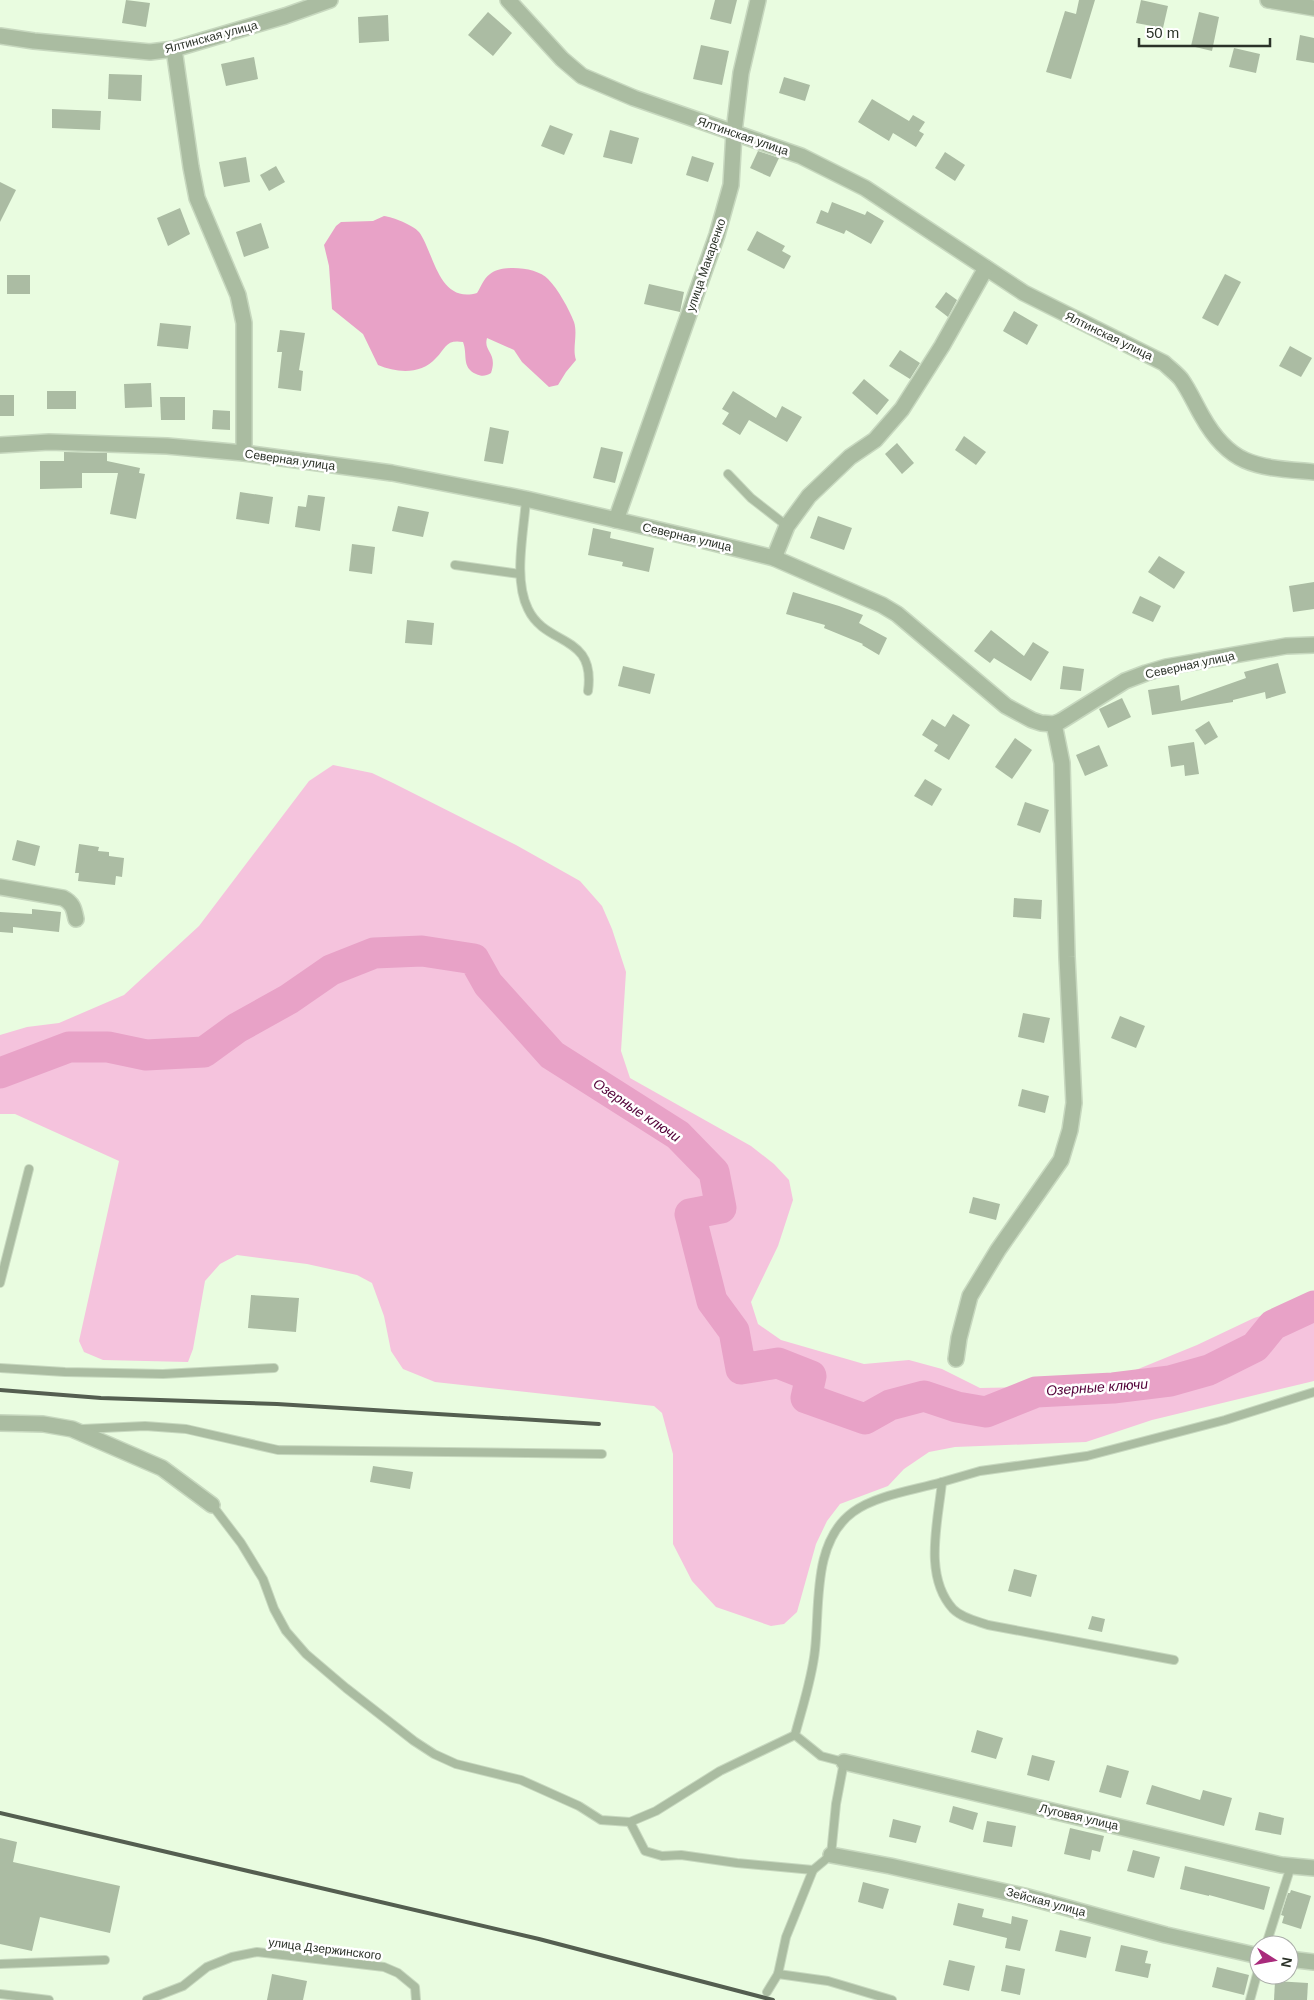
<svg xmlns="http://www.w3.org/2000/svg" width="1314" height="2000" viewBox="0 0 1314 2000" font-family="Arial,sans-serif">
  <style>
    .green { fill: #f5c3dd }
    .water { fill: #e8a2c7 }
    .lines { fill: none; stroke-linecap: round; stroke-linejoin: round }
    .river { stroke: #e8a2c7; stroke-width: 31 }
    .building { fill: #abbca3 }
    .lane-casing { stroke: #c7d8bf; stroke-width: 10 }
    .street-casing { stroke: #c7d8bf; stroke-width: 18 }
    .lane { stroke: #aabca1; stroke-width: 8 }
    .street { stroke: #aabca1; stroke-width: 15 }
    .rail { stroke: #545e50; stroke-width: 4 }
    .labels { text-anchor: middle; stroke-width: 5; stroke-linejoin: round; paint-order: stroke }
    .street-label { font-size: 12px; fill: #2b3228; stroke: #fff }
    .water-label { font-size: 14px; font-style: italic; fill: #520038; stroke: #fff }
  </style>
  <rect width="100%" height="100%" fill="#e9fce0"/>
  <path class="green" d="M333 765 372 773 393 783 516 845 580 881 602 906 612 929 626 972 621 1051 630 1078 751 1146 774 1164 789 1180 793 1200 778 1246 751 1302 758 1324 781 1340 864 1364 909 1360 942 1369 980 1388 1028 1387 1121 1376 1197 1345 1254 1318 1314 1300V1381L1152 1420 1086 1442 955 1447 929 1452 904 1469 888 1486 840 1504 827 1521 816 1544 797 1612 784 1624 771 1626 716 1607 692 1581 673 1544V1454L662 1413 654 1406 435 1382 403 1369 391 1351 384 1316 372 1283 357 1275 307 1264 237 1255 220 1264 205 1281 193 1349 188 1362 103 1360 84 1352 79 1341 119 1161 15 1114H0V1035L27 1027 59 1023 124 995 199 926 309 781Z"/>
  <path class="water" d="M384 216C393 217 413 225 419 232 434 252 438 304 477 293 481 287 483 279 490 274 502 264 537 267 548 279 558 289 569 309 574 322 578 334 572 349 576 360L566 372 558 385 549 387 522 362 514 350 487 338C483 352 498 352 491 373 486 376 482 377 476 374 461 367 468 355 463 342 446 339 446 348 436 358 421 375 397 373 378 365L363 334 332 309 329 266 324 245 336 226 341 222 373 221Z"/>
  <g class="lines">
    <path class="river" d="M0 1073 69 1047H108L146 1055 204 1052 237 1028 289 999 331 970 374 953 422 951 474 959 488 984 552 1055 678 1135 714 1172 721 1208 690 1214 712 1301 734 1331 741 1369 778 1363 811 1376 806 1398 865 1419 890 1405 924 1396 957 1407 986 1412 1036 1392 1113 1388 1170 1381 1209 1370 1255 1347 1273 1325 1314 1306"/>
  </g>
  <g class="building">
    <path d="M126 0 150 3 146 27 122 23Z"/>
    <path d="M715 0H737L731 24 710 19Z"/>
    <path d="M1079 0H1095L1071 79 1046 72 1065 11 1076 14Z"/>
    <path d="M1141 0 1168 6 1163 28 1136 23Z"/>
    <path d="M488 12 512 33 493 56 468 35Z"/>
    <path d="M1199 12 1219 17 1212 51 1191 46Z"/>
    <path d="M388 15 389 41 359 43 358 17Z"/>
    <path d="M1300 35 1314 38V63L1296 60Z"/>
    <path d="M701 45 729 51 722 85 693 79Z"/>
    <path d="M1234 48 1260 54 1256 73 1229 67Z"/>
    <path d="M254 57 258 79 226 86 221 64Z"/>
    <path d="M109 74 142 75 141 101 108 99Z"/>
    <path d="M784 77 810 85 805 101 779 93Z"/>
    <path d="M872 99 909 121 913 115 925 122 919 131 924 134 916 147 893 133 889 141 858 122Z"/>
    <path d="M52 109 101 111 100 130 52 128Z"/>
    <path d="M550 125 573 134 564 155 541 146Z"/>
    <path d="M610 130 639 138 632 164 603 157Z"/>
    <path d="M758 151 779 158 770 177 750 168Z"/>
    <path d="M945 152 965 165 955 181 935 168Z"/>
    <path d="M692 156 714 163 708 182 686 175Z"/>
    <path d="M246 157 250 182 224 187 219 162Z"/>
    <path d="M276 166 285 182 269 191 260 175Z"/>
    <path d="M0 182 16 190 0 222Z"/>
    <path d="M832 202 865 215 867 211 884 221 871 244 846 230 844 234 816 223 821 210 828 213Z"/>
    <path d="M180 208 190 234 168 246 157 218Z"/>
    <path d="M261 223 269 248 244 257 236 232Z"/>
    <path d="M757 231 785 246 782 251 791 256 784 269 747 250Z"/>
    <path d="M1225 274 1241 282 1218 326 1202 318Z"/>
    <rect x="7" y="275" width="23" height="19"/>
    <path d="M649 284 684 292 680 312 644 304Z"/>
    <path d="M946 292 957 300 948 317 935 307Z"/>
    <path d="M1014 311 1038 325 1027 345 1003 331Z"/>
    <path d="M160 323 191 326 188 349 157 346Z"/>
    <path d="M280 330 305 333 299 370 303 371 301 391 278 388 282 352H277Z"/>
    <path d="M1290 346 1312 358 1301 377 1279 366Z"/>
    <path d="M900 350 920 363 910 379 889 366Z"/>
    <path d="M864 379 889 400 877 415 852 393Z"/>
    <path d="M151 383 152 407 125 408 124 384Z"/>
    <rect x="47" y="391" width="29" height="18"/>
    <path d="M733 391 776 418 782 406 802 417 787 442 749 420 740 435 722 424 729 413 722 409Z"/>
    <rect x="0" y="395" width="14" height="21"/>
    <path d="M160 397H185V420H161Z"/>
    <path d="M213 410 230 411V430L212 429Z"/>
    <path d="M490 427 509 431 503 464 484 461Z"/>
    <path d="M964 436 986 452 976 465 955 450Z"/>
    <path d="M897 443 914 463 902 474 885 454Z"/>
    <path d="M601 447 623 452 615 483 593 478Z"/>
    <path d="M64 452 107 453V461L140 468 139 473 145 474 136 519 110 514 118 473H82V488L40 489V461H64Z"/>
    <path d="M240 492 273 497 269 524 236 519Z"/>
    <path d="M308 495 325 497 320 531 295 527 298 506 306 507Z"/>
    <path d="M398 506 429 512 423 537 392 531Z"/>
    <path d="M818 516 852 528 844 550 810 538Z"/>
    <path d="M593 528 611 532 610 538 654 548 649 572 622 566 623 562 588 555Z"/>
    <path d="M352 544 375 547 372 574 349 571Z"/>
    <path d="M1159 556 1185 572 1174 589 1148 572Z"/>
    <path d="M1314 582V609L1293 612 1289 586Z"/>
    <path d="M793 592 839 606 863 615 859 623 887 638 879 655 862 645 863 644 824 628 825 625 786 614Z"/>
    <path d="M1140 596 1161 606 1153 622 1132 613Z"/>
    <path d="M407 620 434 623 432 645 405 643Z"/>
    <path d="M991 630 1024 656 1033 642 1049 652 1031 681 994 658 990 663 974 651Z"/>
    <path d="M1278 663 1286 693 1266 699 1265 692 1233 700V702L1152 715 1148 690 1179 685 1181 701 1246 678 1244 672Z"/>
    <path d="M623 666 655 674 650 694 618 686Z"/>
    <path d="M1063 666 1084 669 1081 691 1060 689Z"/>
    <path d="M1122 698 1131 717 1108 728 1099 709Z"/>
    <path d="M953 714 970 725 949 760 934 751 938 745 922 735 932 719 945 727Z"/>
    <path d="M1209 721 1218 737 1205 745 1195 730Z"/>
    <path d="M1015 738 1032 750 1012 779 995 767Z"/>
    <path d="M1194 742 1199 774 1185 776 1184 765 1171 767 1168 746Z"/>
    <path d="M1099 745 1108 766 1085 776 1076 755Z"/>
    <path d="M925 779 942 789 932 806 914 796Z"/>
    <path d="M1025 802 1049 810 1040 833 1017 825Z"/>
    <path d="M17 840 40 846 35 866 12 860Z"/>
    <path d="M79 844 99 847 98 851 109 852V856L124 858 122 877 116 876 115 885 78 881 79 873H75Z"/>
    <path d="M1014 898 1042 900 1041 919 1013 917Z"/>
    <path d="M32 909 61 912 59 932 13 927V933L0 932V912L32 914Z"/>
    <path d="M1023 1013 1050 1018 1044 1043 1018 1037Z"/>
    <path d="M1120 1016 1145 1026 1136 1048 1111 1038Z"/>
    <path d="M1022 1089 1049 1096 1045 1113 1018 1106Z"/>
    <path d="M973 1197 1000 1204 996 1220 969 1213Z"/>
    <path d="M251 1295 299 1298 296 1332 248 1328Z"/>
    <path d="M373 1466 413 1472 410 1489 370 1482Z"/>
    <path d="M1014 1569 1037 1575 1031 1597 1008 1591Z"/>
    <path d="M1092 1616 1105 1619 1102 1632 1088 1629Z"/>
    <path d="M977 1730 1003 1738 996 1759 971 1752Z"/>
    <path d="M1032 1755 1055 1761 1049 1781 1027 1775Z"/>
    <path d="M1107 1765 1129 1771 1121 1798 1099 1792Z"/>
    <path d="M1152 1785 1200 1800 1203 1790 1232 1798 1224 1826 1146 1804Z"/>
    <path d="M953 1806 978 1813 973 1830 949 1822Z"/>
    <path d="M1259 1812 1284 1818 1281 1835 1255 1830Z"/>
    <path d="M893 1819 921 1826 916 1843 889 1837Z"/>
    <path d="M987 1821 1016 1826 1012 1847 983 1842Z"/>
    <path d="M1070 1828 1104 1836 1100 1852 1092 1850 1090 1860 1064 1854Z"/>
    <path d="M0 1838 17 1842 13 1862 120 1886 110 1933 40 1917 32 1951 0 1944Z"/>
    <path d="M1133 1850 1160 1857 1154 1878 1127 1871Z"/>
    <path d="M1185 1866 1270 1887 1264 1910 1209 1895V1896L1180 1889Z"/>
    <path d="M863 1882 889 1889 883 1909 858 1902Z"/>
    <path d="M1291 1890 1311 1896 1301 1929 1282 1923 1284 1916 1281 1915 1288 1893H1290Z"/>
    <path d="M958 1903 984 1909 982 1917 1011 1924 1012 1916 1028 1920 1020 1951 1005 1948 1007 1938 953 1925Z"/>
    <path d="M1060 1930 1091 1937 1086 1958 1055 1951Z"/>
    <path d="M1121 1945 1148 1951 1145 1963 1151 1964 1148 1978 1115 1971Z"/>
    <path d="M949 1960 975 1966 969 1991 943 1985Z"/>
    <path d="M1006 1965 1025 1969 1020 1995 1001 1991Z"/>
    <path d="M1217 1967 1249 1975 1244 1995 1212 1987Z"/>
    <path d="M272 1974 307 1981 303 2000H267Z"/>
    <path d="M1275 1981 1308 1983 1307 2000H1274Z"/>
  </g>
  <g class="lines">
    <defs>
      <g id="lane">
        <path d="M728 474 751 498 787 526"/>
        <path d="M526 499C524 532 513 579 528 609 546 647 596 633 588 691"/>
        <path d="M455 565 520 574"/>
        <path d="M0 1283 29 1169"/>
        <path d="M0 1368 65 1372 163 1374 274 1368"/>
        <path d="M82 1429 145 1426 186 1429 278 1450 602 1454"/>
        <path d="M942 1482 980 1471 1087 1456 1225 1420 1314 1392"/>
        <path d="M212 1505 241 1543 263 1579 274 1609 286 1631 306 1654 346 1688 414 1741 434 1754 456 1764 521 1780 579 1806 601 1820 630 1822 656 1811 720 1771 795 1735"/>
        <path d="M630 1822 645 1851 662 1856 681 1855 737 1863 813 1870"/>
        <path d="M1266 1945 1291 1866"/>
        <path d="M0 1964 105 1960"/>
        <path d="M778 1974 828 1981 892 2000"/>
        <path d="M767 1992 778 1974 786 1937 813 1870 831 1855 836 1804 844 1762 821 1756 795 1735C802 1708 812 1679 815 1650 820 1606 812 1542 853 1512 876 1495 915 1490 942 1482 938 1522 923 1576 953 1609 962 1618 977 1621 988 1625L1174 1660"/>
        <path d="M0 1994 49 2000"/>
        <path d="M147 2000 183 1986 207 1967 232 1957 257 1952 384 1967 398 1973 415 1987 416 2000"/>
        <path d="M1250 2000 1259 1967"/>
      </g>
      <g id="street">
        <path d="M508 0 562 59 582 76 634 98 801 156 865 188 1024 293 1164 363C1169 368 1176 373 1181 379 1189 390 1195 404 1202 416 1231 468 1259 467 1314 472"/>
        <path d="M1268 0 1314 8"/>
        <path d="M0 36 34 41 150 52 174 49 285 16 330 0"/>
        <path d="M174 49 191 167 197 198 238 295 244 323V453"/>
        <path d="M0 445 49 442 167 446 244 453 392 473 526 499 685 536 774 558 882 605 897 614 1006 706 1032 720 1041 723 1054 724 1061 721 1125 681 1146 673 1166 667 1286 646 1314 645"/>
        <path d="M616 520 717 235 731 185 734 132 741 73 758 0"/>
        <path d="M774 558 787 526 809 496 850 457 875 440 902 409 942 346 986 268"/>
        <path d="M0 887 63 898C73 903 74 909 76 919"/>
        <path d="M956 1359 959 1338 970 1296 998 1250 1061 1160 1070 1130 1074 1103 1067 957 1062 763 1054 724"/>
        <path d="M0 1423 43 1424 72 1429 162 1468 212 1505"/>
        <path d="M844 1762 1281 1865 1314 1868"/>
        <path d="M831 1855 890 1866 1024 1896 1166 1935 1259 1956"/>
        <path d="M1289 1959 1314 1962"/>
      </g>
    </defs>
    <use href="#lane" class="lane-casing"/>
    <use href="#street" class="street-casing"/>
    <use href="#lane" class="lane"/>
    <use href="#street" class="street"/>
    <g class="rail">
      <path d="M0 1390 101 1398 277 1404 599 1424"/>
      <path d="M0 1813 539 1939 773 2000"/>
    </g>
  </g>
  <g class="labels">
    <g class="street-label">
      <text transform="translate(211 37) rotate(-15)" y="4">Ялтинская улица</text>
      <text transform="translate(743 136) rotate(19)" y="4">Ялтинская улица</text>
      <text transform="translate(706 265) rotate(-71)" y="4">улица Макаренко</text>
      <text transform="translate(1109 336) rotate(26)" y="4">Ялтинская улица</text>
      <text transform="translate(290 460) rotate(8)" y="4">Северная улица</text>
      <text transform="translate(687 537) rotate(13)" y="4">Северная улица</text>
      <text transform="translate(1190 665) rotate(-12)" y="4">Северная улица</text>
      <text transform="translate(1079 1817) rotate(13)" y="4">Луговая улица</text>
      <text transform="translate(1046 1902) rotate(15)" y="4">Зейская улица</text>
      <text transform="translate(325 1949) rotate(7)" y="4">улица Дзержинского</text>
    </g>
    <g class="water-label">
      <text transform="translate(637 1110) rotate(34)" y="5">Озерные ключи</text>
      <text transform="translate(1097 1387) rotate(-4)" y="5">Озерные ключи</text>
    </g>
  </g>
  <g transform="translate(1274 1960) rotate(101)"><circle r="24" fill="#ffffff" stroke="#aaada9"/>
  <path d="M0-4L9 19L0 12L-9 19Z" fill="#a92b7c"/>
  <text y="-8" font-size="14" font-weight="bold" text-anchor="middle" fill="#2b3228">N</text>
  </g>
  <path d="M1139 38v8h131v-8" fill="none" stroke="#2b3228" stroke-width="2.5"/>
  <text x="1146" y="38" font-size="15" fill="#2b3228" stroke="#ffffff" stroke-width="4" paint-order="stroke">50 m</text>
</svg>
